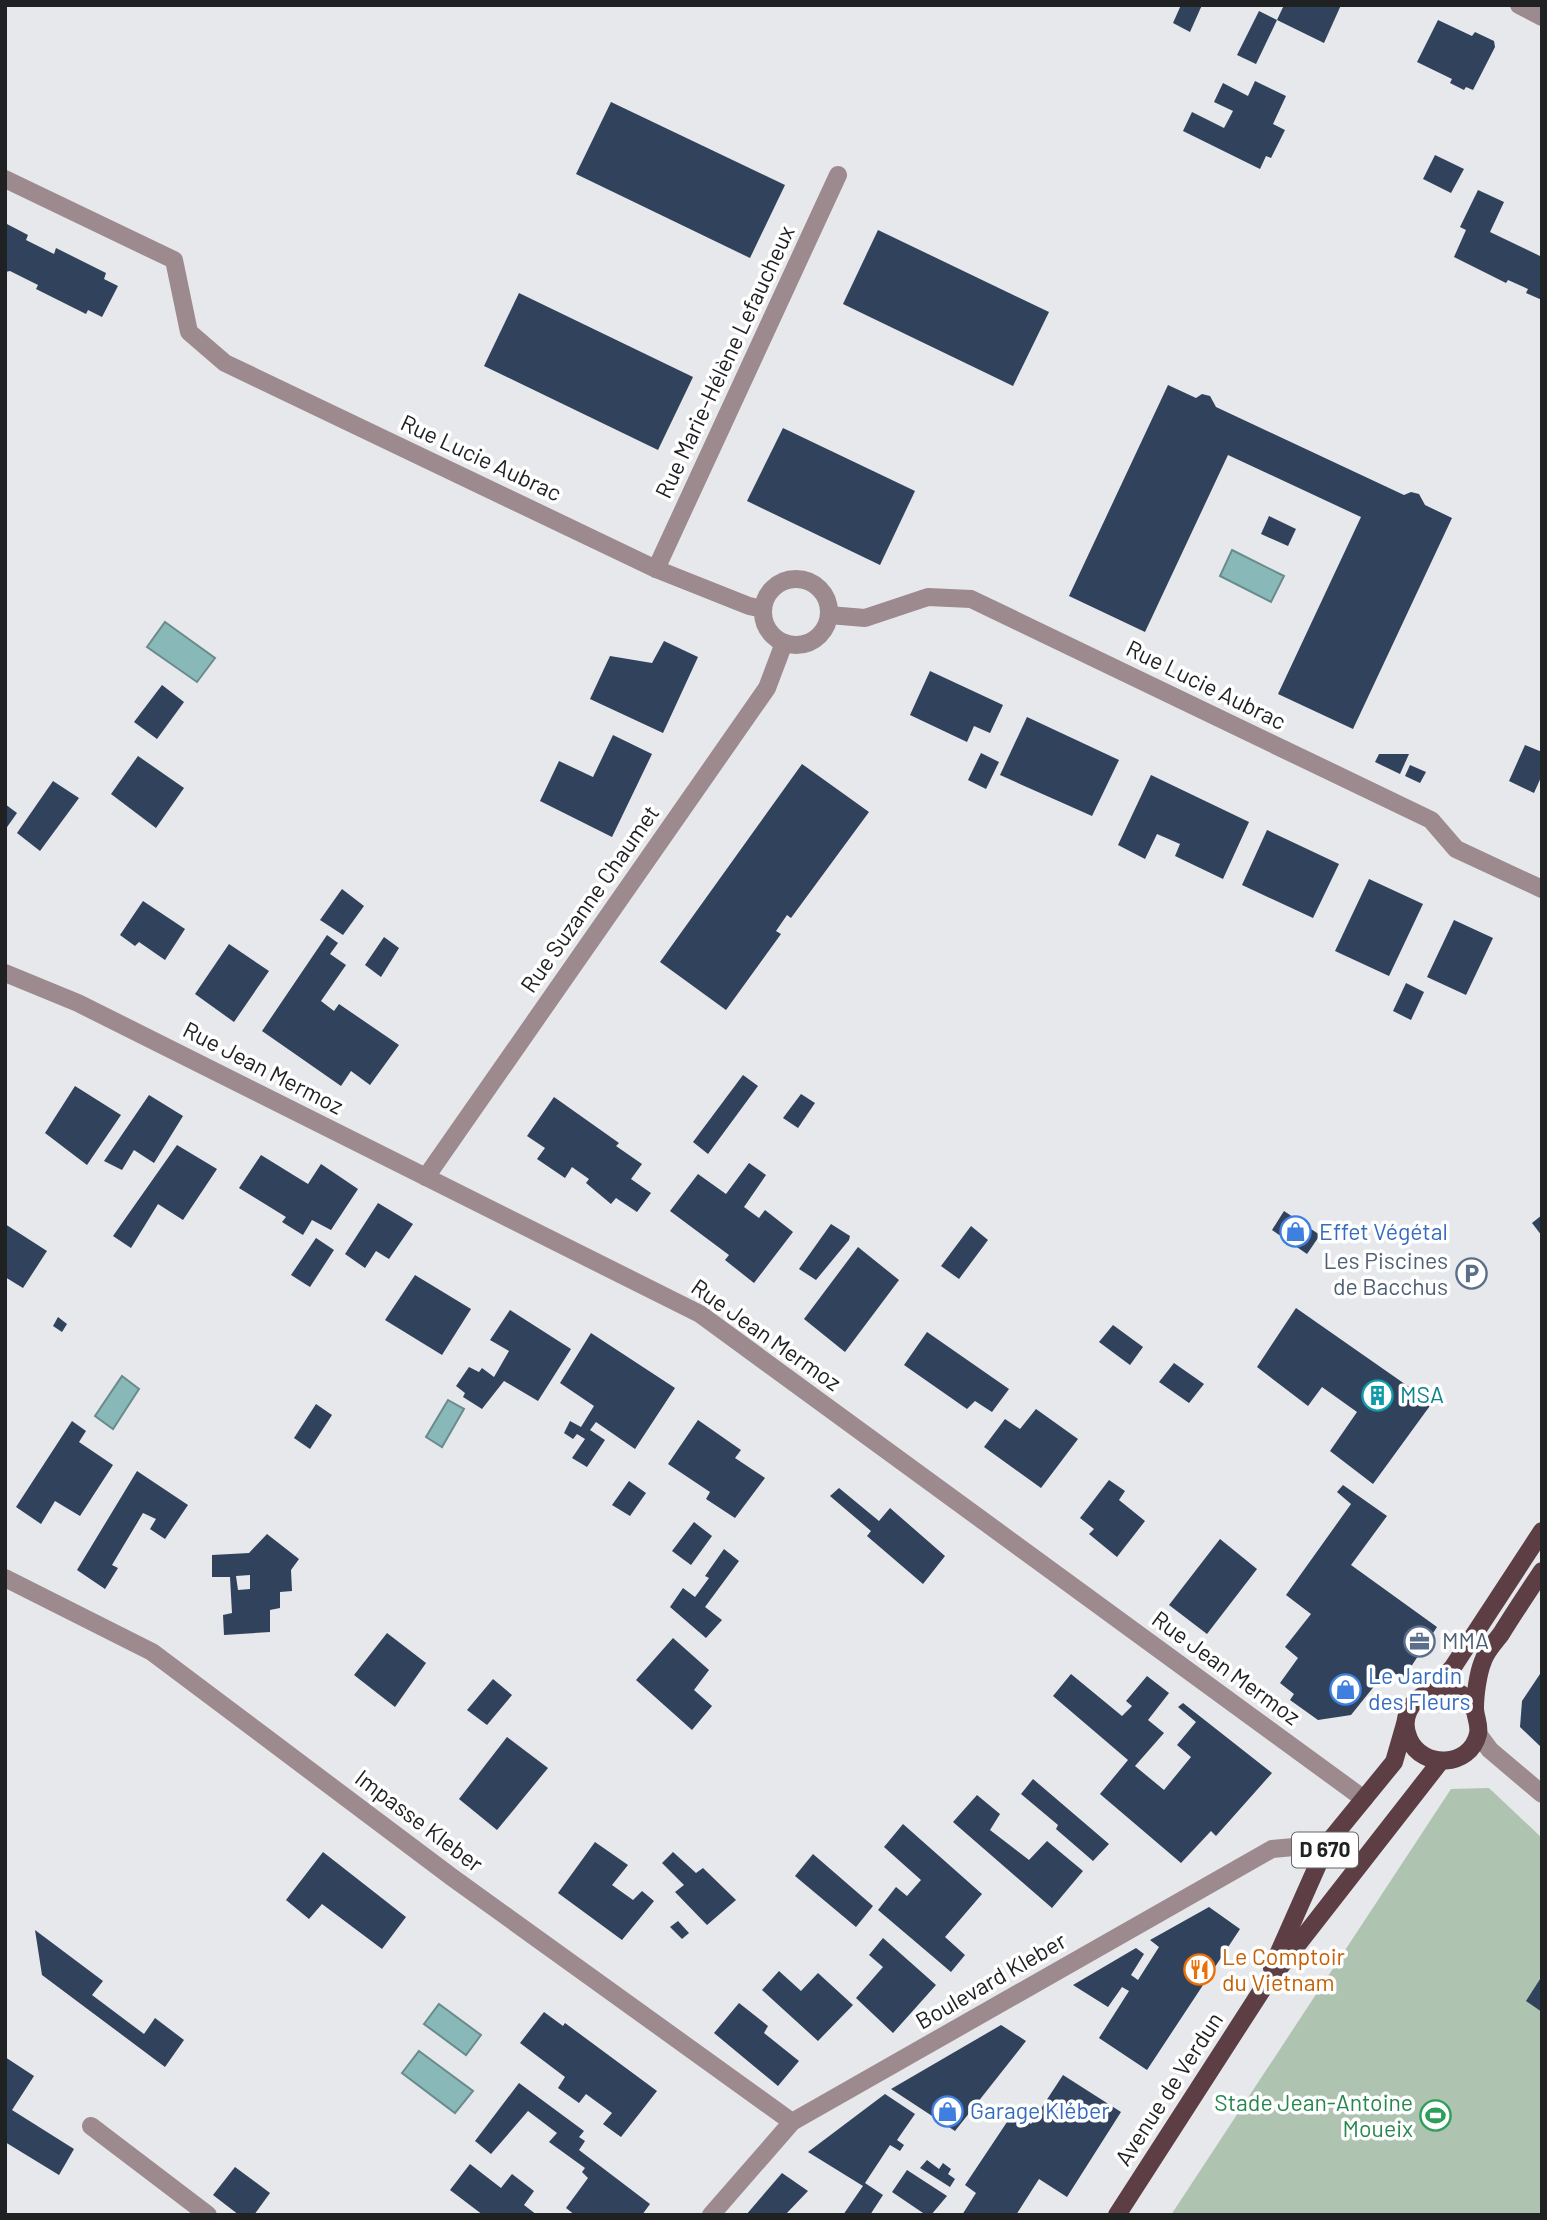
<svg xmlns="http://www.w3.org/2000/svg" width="1547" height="2220" viewBox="0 0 1547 2220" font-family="Barlow,sans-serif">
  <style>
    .green { fill: #aec3b0 }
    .water { fill: #88b8b8; stroke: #698b8b; stroke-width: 2 }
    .building { fill: #31425d; fill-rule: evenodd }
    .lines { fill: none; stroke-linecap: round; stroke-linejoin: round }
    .minor { stroke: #9d8a8e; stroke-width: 18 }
    .tertiary { stroke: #9d8a8e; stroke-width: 18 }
    .primary { stroke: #5d3e45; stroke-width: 18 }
    .labels { text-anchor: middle; stroke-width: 7; stroke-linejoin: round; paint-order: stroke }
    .shield { fill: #fff; stroke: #636464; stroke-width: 2 }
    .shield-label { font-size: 21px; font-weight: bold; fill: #202122 }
    .street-label { font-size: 23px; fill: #202122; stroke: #fff }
    .shop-label { font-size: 23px; fill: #366cbe; stroke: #fff; text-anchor: start }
    .service-label { font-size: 23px; fill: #4e5e75; stroke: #fff; text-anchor: end }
    .culture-label { font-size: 23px; fill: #0d838f; stroke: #fff; text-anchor: start }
    .food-label { font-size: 23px; fill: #c56008; stroke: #fff; text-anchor: start }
    .leisure-label { font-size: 23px; fill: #27864d; stroke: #fff; text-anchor: end }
  </style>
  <rect width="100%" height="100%" fill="#e6e8eb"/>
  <path class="green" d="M1489 1788 1542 1838V2215H1171L1451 1789Z"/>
  <g class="water">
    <path d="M1232 550 1284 576 1271 602 1220 576Z"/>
    <path d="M165 622 215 658 197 682 147 647Z"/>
    <path d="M122 1376 139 1389 113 1429 95 1416Z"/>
    <path d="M448 1400 464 1409 442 1447 426 1437Z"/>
    <path d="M439 2004 481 2035 466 2055 424 2024Z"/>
    <path d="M419 2051 473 2091 455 2113 402 2073Z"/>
  </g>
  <g class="building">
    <path d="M1181 5H1202L1190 32 1173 23Z"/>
    <path d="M1284 5H1341L1324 43 1277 20Z"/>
    <path d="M1259 11 1277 20 1256 64 1237 55Z"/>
    <path d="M1438 20 1472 36 1475 32 1494 41 1495 47 1473 90 1466 87 1464 90 1450 83 1452 79 1417 62Z"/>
    <path d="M1255 81 1286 96 1273 124 1285 130 1271 158 1266 156 1260 169 1183 131 1192 112 1224 128 1233 111 1214 102 1223 83 1248 96Z"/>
    <path d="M611 102 785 185 750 258 576 174Z"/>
    <path d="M1435 155 1464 169 1451 193 1423 179Z"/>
    <path d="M1478 190 1504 202 1490 232 1542 257V300L1526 293 1528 289 1508 280 1506 283 1454 257 1466 230 1460 227Z"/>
    <path d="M5 223 28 235 26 240 54 254 56 248 106 273 104 279 118 286 102 317 88 310 86 314 36 289 38 285 10 271 5 272Z"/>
    <path d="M878 230 1049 312 1013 386 843 304Z"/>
    <path d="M519 293 693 377 658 450 484 366Z"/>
    <path d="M1168 385 1196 398 1202 394 1210 396 1216 407 1404 495 1411 492 1419 494 1425 505 1452 518 1353 729 1278 694 1361 517 1228 455 1145 632 1069 596Z"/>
    <path d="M783 428 915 491 880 565 747 501Z"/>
    <path d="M1269 516 1296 529 1288 546 1261 534Z"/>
    <path d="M664 641 698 657 663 733 590 699 610 656 652 663Z"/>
    <path d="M930 671 1003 705 990 733 974 726 967 742 910 715Z"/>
    <path d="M162 685 184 702 157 739 134 722Z"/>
    <path d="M1027 717 1119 760 1092 816 1000 775Z"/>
    <path d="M613 735 652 754 612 837 540 801 559 761 593 777Z"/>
    <path d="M1525 745 1542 752V775L1534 793 1509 781Z"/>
    <path d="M981 753 999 762 986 789 968 780Z"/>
    <path d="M1379 754H1409L1400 774 1375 762Z"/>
    <path d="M138 756 184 788 156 828 111 794Z"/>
    <path d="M802 764 869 812 791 918 787 915 776 931 781 934 726 1010 660 962Z"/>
    <path d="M1410 765 1426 772 1420 783 1405 776Z"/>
    <path d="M1151 775 1249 822 1223 879 1175 856 1180 844 1157 834 1145 859 1118 845Z"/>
    <path d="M53 781 79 798 40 851 17 833Z"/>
    <path d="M5 804 17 813 5 830Z"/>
    <path d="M1267 830 1339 864 1313 918 1242 885Z"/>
    <path d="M1369 879 1423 904 1389 976 1335 951Z"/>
    <path d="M342 889 364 906 343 935 320 920Z"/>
    <path d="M143 901 185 929 165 960 139 942 135 946 120 935Z"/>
    <path d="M1454 920 1493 938 1466 995 1427 977Z"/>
    <path d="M327 935 338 943 330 954 346 965 321 1001 334 1011 339 1004 399 1045 370 1085 351 1071 341 1086 262 1031Z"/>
    <path d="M384 937 399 948 381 977 365 965Z"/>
    <path d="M229 944 269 971 234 1022 195 994Z"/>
    <path d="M1406 983 1424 992 1411 1020 1393 1011Z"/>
    <path d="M743 1075 758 1086 708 1154 693 1142Z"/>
    <path d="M75 1086 121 1115 87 1165 45 1133Z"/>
    <path d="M801 1094 815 1103 798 1128 783 1118Z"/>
    <path d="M149 1095 183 1116 154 1163 134 1150 122 1170 104 1161Z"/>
    <path d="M554 1097 619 1143 616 1146 642 1164 631 1179 651 1193 637 1212 616 1198 611 1204 586 1183 589 1179 572 1167 565 1178 537 1159 545 1148 527 1136Z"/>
    <path d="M177 1145 217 1169 183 1220 158 1204 131 1248 113 1236Z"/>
    <path d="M261 1155 308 1184 321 1164 358 1189 331 1230 312 1220 303 1235 282 1222 286 1217 239 1188Z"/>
    <path d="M749 1163 766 1175 744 1207 759 1218 765 1210 793 1232 754 1283 725 1260 729 1255 670 1211 698 1174 726 1194Z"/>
    <path d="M378 1203 413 1224 389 1259 376 1251 365 1268 345 1254Z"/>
    <path d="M1284 1211 1320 1235 1307 1254 1272 1230Z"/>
    <path d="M1542 1215V1236L1532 1223Z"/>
    <path d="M5 1224 47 1251 23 1288 5 1277Z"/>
    <path d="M831 1224 850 1236 849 1240 816 1280 799 1269Z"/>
    <path d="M971 1226 988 1240 959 1279 941 1266Z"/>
    <path d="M316 1238 334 1250 310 1287 291 1275Z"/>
    <path d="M858 1247 899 1280 845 1352 804 1319Z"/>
    <path d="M415 1275 471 1309 442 1355 385 1320Z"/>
    <path d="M1296 1308 1432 1403 1373 1484 1330 1451 1357 1412 1322 1387 1308 1406 1257 1367Z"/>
    <path d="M510 1310 571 1349 538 1401 504 1381 482 1409 463 1397 465 1393 456 1386 469 1367 479 1372 482 1368 494 1377 509 1351 490 1340Z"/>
    <path d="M58 1317 67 1324 62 1332 53 1326Z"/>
    <path d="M1113 1325 1143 1347 1130 1365 1099 1342Z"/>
    <path d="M927 1332 1009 1389 992 1412 975 1401 967 1409 904 1365Z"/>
    <path d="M591 1333 675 1388 635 1449 596 1422 590 1430 605 1440 587 1467 572 1458 585 1439 577 1434 573 1439 564 1433 570 1421 581 1427 594 1406 560 1383Z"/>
    <path d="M1174 1363 1204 1384 1189 1403 1159 1382Z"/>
    <path d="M316 1404 332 1415 310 1449 294 1438Z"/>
    <path d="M1036 1409 1078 1439 1041 1488 984 1447 1005 1419 1020 1429Z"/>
    <path d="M698 1420 741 1450 735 1458 765 1478 735 1518 706 1499 710 1492 668 1464Z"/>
    <path d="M72 1421 86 1431 79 1442 113 1465 80 1516 55 1501 41 1524 16 1507Z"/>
    <path d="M137 1471 188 1505 165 1539 150 1529 156 1519 143 1513 112 1565 118 1568 105 1589 77 1570Z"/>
    <path d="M1109 1480 1125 1491 1119 1500 1145 1521 1117 1557 1089 1534 1094 1529 1080 1518Z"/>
    <path d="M629 1481 646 1493 630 1516 612 1505Z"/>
    <path d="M1343 1485 1387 1516 1351 1565 1437 1627 1403 1679 1388 1669 1351 1715 1318 1720 1290 1700 1294 1694 1280 1683 1298 1658 1285 1647 1311 1614 1286 1595 1351 1504 1337 1492Z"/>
    <path d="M839 1488 879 1521 890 1508 945 1556 923 1584 867 1536 871 1531 830 1496Z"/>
    <path d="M694 1522 712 1536 691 1565 672 1551Z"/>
    <path d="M267 1534 299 1559 291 1570 292 1591 280 1592V1608L270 1610V1632L224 1635 223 1615 232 1613 230 1577H212V1555L249 1553ZM250 1575V1589L238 1590 236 1576Z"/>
    <path d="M1220 1539 1257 1569 1207 1634 1169 1605Z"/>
    <path d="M724 1549 739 1561 705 1607 722 1620 706 1638 670 1607 683 1588 695 1597 709 1578 705 1576Z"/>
    <path d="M387 1633 426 1663 395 1707 354 1675Z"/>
    <path d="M673 1638 709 1670 694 1690 712 1706 692 1730 636 1680Z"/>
    <path d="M1542 1671V1748L1520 1727 1522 1701Z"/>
    <path d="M1071 1674 1122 1716 1132 1706 1126 1701 1147 1676 1169 1693 1148 1720 1164 1733 1135 1766 1164 1790 1191 1757 1177 1745 1196 1722 1178 1707 1183 1703 1272 1773 1216 1836 1211 1831 1181 1863 1100 1794 1128 1760 1053 1696Z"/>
    <path d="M493 1679 512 1695 487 1725 467 1710Z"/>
    <path d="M507 1737 548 1768 497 1830 459 1799Z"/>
    <path d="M1033 1779 1109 1844 1093 1861 1056 1829 1058 1825 1021 1794Z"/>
    <path d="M977 1795 1000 1814 990 1830 1029 1860 1047 1841 1083 1871 1052 1908 953 1822Z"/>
    <path d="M903 1824 982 1894 945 1937 965 1955 951 1972 878 1910 896 1887 907 1896 921 1880 884 1847Z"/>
    <path d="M595 1842 628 1865 612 1885 633 1900 642 1891 654 1901 622 1940 558 1893Z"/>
    <path d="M323 1852 406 1917 382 1949 322 1904 309 1919 286 1900Z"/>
    <path d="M673 1852 696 1873 703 1868 736 1900 707 1925 675 1892 684 1885 662 1863Z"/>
    <path d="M813 1854 873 1906 856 1927 795 1876Z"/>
    <path d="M1209 1907 1240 1929 1147 2070 1099 2038 1129 1991 1122 1987 1108 2007 1073 1985 1136 1948 1144 1954 1131 1975 1138 1980 1159 1947 1150 1940Z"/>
    <path d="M678 1921 689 1933 682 1939 670 1927Z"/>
    <path d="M35 1930 103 1981 92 1995 144 2034 155 2018 184 2040 165 2067 42 1975Z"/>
    <path d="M883 1938 936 1985 893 2033 856 1998 883 1967 869 1955Z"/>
    <path d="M779 1971 801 1991 818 1973 853 2005 818 2041 762 1990Z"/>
    <path d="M1542 1976V2012L1526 2001Z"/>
    <path d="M739 2003 768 2026 764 2033 799 2061 778 2086 714 2033Z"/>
    <path d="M544 2012 563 2026 565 2023 657 2091 621 2137 603 2124 612 2113 586 2094 579 2103 558 2088 565 2077 520 2043Z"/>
    <path d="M1001 2025 1026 2041 955 2131 891 2089Z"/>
    <path d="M5 2057 34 2076 12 2110 74 2149 59 2175 5 2142Z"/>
    <path d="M1063 2075 1121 2112 1067 2197 1039 2179 1016 2215H962L976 2193 965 2185 1013 2113 1031 2124Z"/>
    <path d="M519 2083 584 2131 579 2137 585 2141 579 2150 650 2204 642 2215H575L566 2208 588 2178 582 2172 585 2168 549 2142 557 2133 528 2111 491 2154 475 2141Z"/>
    <path d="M885 2094 915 2114 897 2140 904 2145 900 2151 890 2145 865 2183 883 2195 870 2215H843L863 2186 808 2152Z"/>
    <path d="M927 2160 939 2169 943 2163 951 2169 948 2174 955 2179 950 2187 920 2168Z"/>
    <path d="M470 2164 501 2188 512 2174 534 2191 524 2205 537 2215H483L450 2190Z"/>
    <path d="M235 2167 270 2193 254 2215H239L213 2195Z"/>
    <path d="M907 2170 947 2196 931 2215H926L892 2192Z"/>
    <path d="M782 2173 808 2191 785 2215H746Z"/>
  </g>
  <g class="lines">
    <g class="minor">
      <path d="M1519 5 1542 17"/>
      <path d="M5 179 174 260 189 332 225 363 656 569 749 606 763 609"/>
      <path d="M656 569 838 175"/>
      <circle cx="796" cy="612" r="33"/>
      <path d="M829 615 865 618 928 597 971 599 1431 820 1456 849 1542 889"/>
      <path d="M5 973 78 1003 700 1314 1364 1799"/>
      <path d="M426 1177 767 688 784 643"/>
      <path d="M5 1578 152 1652 453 1878 792 2122"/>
      <path d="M91 2126 208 2215"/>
      <path d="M711 2215 792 2122 1272 1849 1327 1844"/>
    </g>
    <path class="tertiary" d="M1478 1734 1490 1750 1542 1794"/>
    <g class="primary">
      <path d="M1432 1690 1453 1667 1542 1531"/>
      <path d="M1474 1710C1456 1668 1390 1697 1409 1739 1422 1769 1470 1768 1478 1734 1480 1725 1475 1717 1475 1708 1475 1695 1478 1673 1483 1661 1486 1651 1495 1642 1501 1634 1514 1613 1528 1592 1542 1571"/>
      <path d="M1272 1968 1327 1844 1394 1762 1405 1724"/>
      <path d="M1117 2215 1262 1990 1440 1762"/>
    </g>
  </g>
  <defs>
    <symbol id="shop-ring" viewBox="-11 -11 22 22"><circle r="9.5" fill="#fff" stroke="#3f7fe0" stroke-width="1.5"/><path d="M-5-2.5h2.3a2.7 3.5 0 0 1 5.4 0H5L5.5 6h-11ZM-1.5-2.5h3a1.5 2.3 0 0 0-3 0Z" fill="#3f7fe0"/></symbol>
    <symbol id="parking-ring" viewBox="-11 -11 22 22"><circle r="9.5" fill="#fff" stroke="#5c6f8a" stroke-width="1.5"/><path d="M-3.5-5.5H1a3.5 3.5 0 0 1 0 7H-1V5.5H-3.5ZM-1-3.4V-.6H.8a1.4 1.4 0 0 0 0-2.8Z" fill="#5c6f8a"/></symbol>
    <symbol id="building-ring" viewBox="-11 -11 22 22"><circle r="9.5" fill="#fff" stroke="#0f9aa8" stroke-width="1.5"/><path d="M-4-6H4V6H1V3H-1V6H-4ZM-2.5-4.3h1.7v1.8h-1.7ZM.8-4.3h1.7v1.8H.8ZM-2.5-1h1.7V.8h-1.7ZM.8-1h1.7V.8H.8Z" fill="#0f9aa8"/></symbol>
    <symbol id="office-ring" viewBox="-11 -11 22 22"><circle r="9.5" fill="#fff" stroke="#5c6f8a" stroke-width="1.5"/><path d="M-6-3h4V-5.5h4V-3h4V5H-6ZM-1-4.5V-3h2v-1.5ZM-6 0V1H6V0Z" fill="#5c6f8a"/></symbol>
    <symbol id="restaurant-ring" viewBox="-11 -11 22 22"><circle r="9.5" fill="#fff" stroke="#e8710a" stroke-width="1.5"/><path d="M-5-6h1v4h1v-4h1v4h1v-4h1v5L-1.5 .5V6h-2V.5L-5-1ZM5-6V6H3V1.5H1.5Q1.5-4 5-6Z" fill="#e8710a"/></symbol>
    <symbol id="stadium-ring" viewBox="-11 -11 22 22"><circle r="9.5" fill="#fff" stroke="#2e9e5b" stroke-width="1.5"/><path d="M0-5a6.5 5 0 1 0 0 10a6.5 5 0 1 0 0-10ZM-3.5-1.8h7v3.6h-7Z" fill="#2e9e5b"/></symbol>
  </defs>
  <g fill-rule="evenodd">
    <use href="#shop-ring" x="1278" y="1214" width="35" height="35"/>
    <use href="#parking-ring" x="1454" y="1256" width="35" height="35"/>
    <use href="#building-ring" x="1360" y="1378" width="35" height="35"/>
    <use href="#office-ring" x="1402" y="1624" width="35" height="35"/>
    <use href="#shop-ring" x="1328" y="1672" width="35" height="35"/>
    <use href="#restaurant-ring" x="1182" y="1952" width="35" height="35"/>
    <use href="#shop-ring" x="930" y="2094" width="35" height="35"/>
    <use href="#stadium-ring" x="1418" y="2098" width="35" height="35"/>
  </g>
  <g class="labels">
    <rect class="shield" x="1292" y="1832.5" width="66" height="35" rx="5"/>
    <g class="shield-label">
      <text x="1325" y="1857">D 670</text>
    </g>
    <g class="street-label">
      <text transform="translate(725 362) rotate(-65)" y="8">Rue Marie-Hélène Lefaucheux</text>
      <text transform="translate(481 458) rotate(25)" y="8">Rue Lucie Aubrac</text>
      <text transform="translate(1206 685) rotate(26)" y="8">Rue Lucie Aubrac</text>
      <text transform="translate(590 899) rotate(-55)" y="8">Rue Suzanne Chaumet</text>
      <text transform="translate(263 1068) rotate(27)" y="8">Rue Jean Mermoz</text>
      <text transform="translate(766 1335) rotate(35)" y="8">Rue Jean Mermoz</text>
      <text transform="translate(1226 1668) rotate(36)" y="8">Rue Jean Mermoz</text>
      <text transform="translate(419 1821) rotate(37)" y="8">Impasse Kleber</text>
      <text transform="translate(991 1981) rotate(-30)" y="8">Boulevard Kleber</text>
      <text transform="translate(1169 2089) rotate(-57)" y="8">Avenue de Verdun</text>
    </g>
    <g class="shop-label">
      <text x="1319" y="1240">Effet Végétal</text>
      <text x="1368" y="1684">Le Jardin<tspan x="1368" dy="26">des Fleurs</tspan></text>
      <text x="970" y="2119">Garage Kléber</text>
    </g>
    <g class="service-label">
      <text x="1448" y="1269">Les Piscines<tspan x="1448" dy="26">de Bacchus</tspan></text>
      <text x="1442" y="1649" text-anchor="start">MMA</text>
    </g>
    <g class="culture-label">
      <text x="1400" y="1403">MSA</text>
    </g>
    <g class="food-label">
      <text x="1222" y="1965">Le Comptoir<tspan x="1222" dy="26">du Vietnam</tspan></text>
    </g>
    <g class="leisure-label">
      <text x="1413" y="2111">Stade Jean-Antoine<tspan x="1413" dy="26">Moueix</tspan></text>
    </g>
  </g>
  <rect width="1547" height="2220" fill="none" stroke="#202122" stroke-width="14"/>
</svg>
